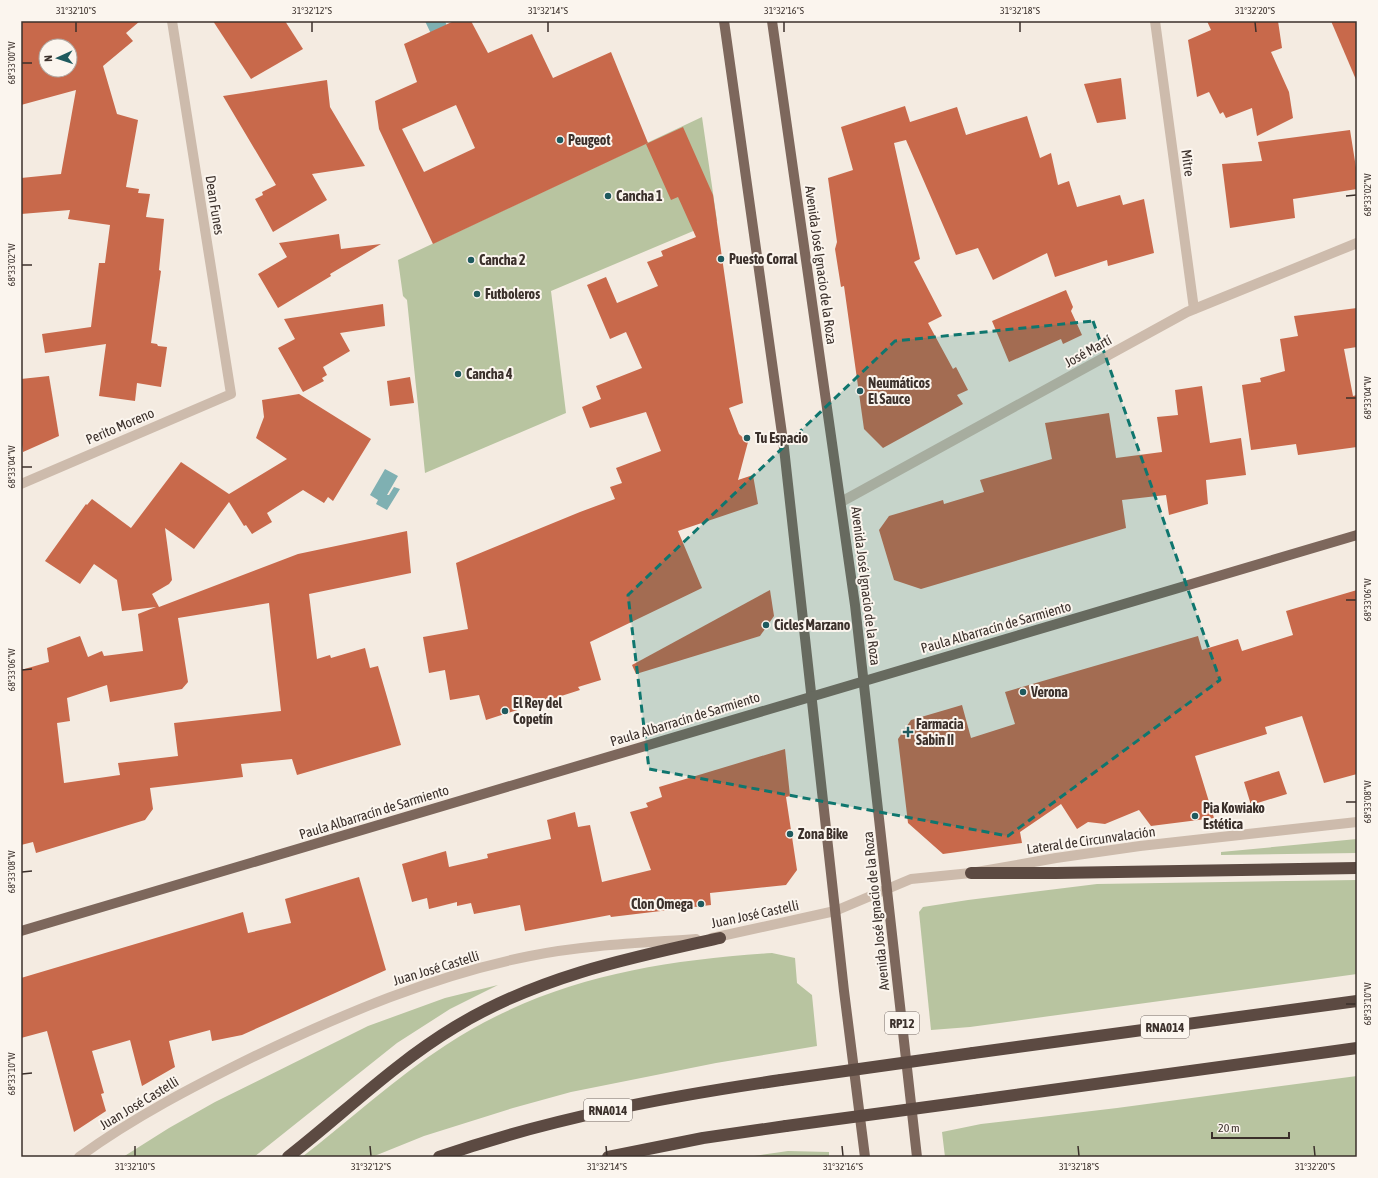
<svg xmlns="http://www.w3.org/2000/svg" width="1378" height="1178" viewBox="0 0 1378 1178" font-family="'Asap Condensed',sans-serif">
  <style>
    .green { fill: #b8c4a0 }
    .water { fill: #7fb0b2 }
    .building { fill: #c8694b; fill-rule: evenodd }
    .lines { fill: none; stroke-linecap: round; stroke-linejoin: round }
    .minor { stroke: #cdbbac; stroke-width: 10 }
    .major { stroke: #7d675c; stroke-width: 10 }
    .highway { stroke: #5c4a42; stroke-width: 12 }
    .highway-bridge { stroke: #5c4a42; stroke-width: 12 }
    .marked { fill: #0f766e; fill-opacity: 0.2; stroke: #0f766e; stroke-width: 3; stroke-dasharray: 8 5; stroke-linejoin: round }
    .ticks { fill: none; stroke: #3b302b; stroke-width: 1.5 }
    .poi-dot { fill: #1f5a5e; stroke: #fbf5ee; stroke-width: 1.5 }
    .labels { text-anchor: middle; stroke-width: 4; stroke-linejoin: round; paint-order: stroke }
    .shield { fill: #fbf5ee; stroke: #756b66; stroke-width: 1 }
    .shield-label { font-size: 13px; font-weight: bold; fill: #3b302b }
    .poi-label { font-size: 14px; font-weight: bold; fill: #3b302b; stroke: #fbf5ee; text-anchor: start }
    .street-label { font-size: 14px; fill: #3b302b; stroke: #fbf5ee }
    .neatline { fill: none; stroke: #3b302b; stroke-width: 1.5 }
    .ticks-label { font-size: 10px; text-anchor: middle; fill: #3b302b }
  </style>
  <rect width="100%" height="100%" fill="#f4ebe1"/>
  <g class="green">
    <path d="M702 117 717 221 551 291 566 413 425 473 407 300 403 296 398 260Z"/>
    <path d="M1357 839V853L1221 855V852Z"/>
    <path d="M1357 880V974L970 1027 931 1030 919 912 923 907 968 900 1097 884Z"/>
    <path d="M772 953 795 958 797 983 812 995 817 1046 716 1063 571 1092 513 1108 424 1136 372 1157H302C350 1120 395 1078 446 1045 547 979 654 961 772 953Z"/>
    <path d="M498 985 450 1009 397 1043 254 1157H123L169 1128 215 1102 368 1026 445 998Z"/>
    <path d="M1357 1076V1157H945L942 1132 981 1124 1117 1108Z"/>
    <path d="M788 1151 829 1152V1157H747Z"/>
  </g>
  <g class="water">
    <path d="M425 21H445L448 29 432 36Z"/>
    <path d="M385 469 398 476 387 495H389L394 487 400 489 387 510 376 504 378 500 370 495Z"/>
  </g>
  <g class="building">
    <path d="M21 21H140L126 33 133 41 103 66 117 114 138 120 126 187 139 189 138 193 150 194 146 217 164 219 159 270 161 271 151 343 157 344 158 346 167 347 161 387 137 383 135 401 99 396 106 344 45 353 42 334 91 327 99 263H105L110 225 68 219 70 210 21 214V178L61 174 76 90 21 105ZM46 46H70V70H46Z"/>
    <path d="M213 21H285L303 49 251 79Z"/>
    <path d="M454 21H471L488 53 532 34 553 78 611 52 648 143 433 244 379 129 375 101 417 82 404 44ZM456 105 475 148 424 172 402 129Z"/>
    <path d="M1207 21H1278L1282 48 1271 52 1289 92 1293 118 1257 136 1252 108 1226 118 1223 112 1220 114 1209 92 1197 97 1188 40 1211 30Z"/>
    <path d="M1331 21H1357V82Z"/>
    <path d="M1121 78 1126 119 1097 123 1084 84Z"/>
    <path d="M327 80 330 107 365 166 312 174 327 200 273 232 255 199 263 195 262 192 276 185 223 96Z"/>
    <path d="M905 106 910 122 957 107 966 135 1027 116 1040 158 1051 153 1058 185 1069 181 1077 207 1120 195 1123 205 1144 199 1154 253 1108 266 1107 260 1055 277 1047 253 993 280 978 248 956 255 906 140 894 143 920 259 914 262 942 316 928 323 953 369 956 367 968 390 957 395 963 404 883 448 864 429 844 286 841 287 835 249 837 242 828 178 853 170 841 127Z"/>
    <path d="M683 127 713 195 743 403 729 408 739 434 748 442 738 480 753 475 758 504 678 531 702 588 590 642 601 680 578 687 580 690 486 720 479 695 450 700 445 670 429 673 423 637 468 629 456 563 580 512 615 499 610 487 622 483 616 468 661 451 646 412 590 428 582 407 601 399 596 386 642 368 626 332 610 339 587 285 606 277 617 303 658 286 647 262 663 256 661 251 696 237 678 197 671 200 646 144Z"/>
    <path d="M1350 130 1357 174V189L1293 199 1295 218 1230 228 1222 164 1262 161 1258 142Z"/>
    <path d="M339 234 341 249 381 244 330 274 331 276 278 308 258 274 287 257 279 243Z"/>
    <path d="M1066 290 1073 307 1071 311 1082 335 1063 344 1061 339 1009 362 992 321Z"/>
    <path d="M383 304 385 326 340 333 350 351 323 367 327 375 322 378 324 381 303 392 278 348 295 339 284 319Z"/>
    <path d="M1357 308V347L1344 349 1353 396 1357 395V447L1298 455 1296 444 1251 450 1242 385 1261 382 1260 378 1285 371 1280 339 1298 336 1294 316Z"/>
    <path d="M49 376 59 436 23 452 21 437V379Z"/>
    <path d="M410 377 414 403 390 406 387 381Z"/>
    <path d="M1202 386 1210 443 1241 438 1246 475 1206 480 1208 504 1169 515 1166 495 1122 500 1126 528 921 589 894 580 879 530 889 516 943 500 944 504 984 492 980 480 1052 459 1045 423 1109 413 1116 458 1162 452 1157 417 1178 415 1175 390Z"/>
    <path d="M299 394 371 439 333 501 328 497 324 503 303 490 267 513 272 522 252 534 246 525 244 526 229 502 194 549 165 528 172 580 169 584 152 594 159 607 298 554 407 531 411 573 309 594 317 659 330 655 331 658 365 648 370 668 378 666 401 745 297 775 292 759 241 764 243 777 150 788 153 809 145 820 36 853 33 842 21 845V670L49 662 47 648 80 636 88 657 102 651 104 656 143 651 138 614 156 607 122 611 117 580 94 564 80 584 45 561 86 504 87 505 92 499 131 528 181 462 229 494 287 459 256 438 264 417 262 400ZM269 603 281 711 174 723 178 756 118 763 120 775 64 783 57 723 70 721 67 698 107 685 110 702 182 689 188 682 178 618Z"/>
    <path d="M770 590 774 616 760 636 636 674 632 665Z"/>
    <path d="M1357 590V774L1324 783 1302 716 1265 727 1267 734 1195 756 1214 818 1151 826 1139 810 1105 824 1088 822 1077 829 1061 804 1020 832 1022 843 943 854 908 823 898 739 911 720 962 705 971 738 1015 724 1005 692 1198 636 1202 650 1238 639 1242 651 1293 635 1286 611Z"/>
    <path d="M785 749 790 796 786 797 797 870 786 885 710 893 711 905 611 917 610 915 525 931 520 905 474 914 471 903 457 906V902L429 909 427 898 412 902 402 864 446 851 449 867 488 858 487 854 551 839 547 820 575 812 578 827 590 825 602 882 651 870 630 812 648 807 646 803 662 797 659 787Z"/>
    <path d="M1279 771 1287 794 1251 805 1244 782Z"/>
    <path d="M359 877 386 970 242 1035 212 1041 210 1030 169 1041 175 1067 142 1086 130 1040 92 1051 104 1093 101 1094 106 1111 74 1132 47 1031 21 1038V978L243 912 248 933 291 923 285 899Z"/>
  </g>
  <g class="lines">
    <g class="minor">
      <path d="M1155 21 1194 309"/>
      <path d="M21 484 231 394 172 21"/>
      <path d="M841 502 1187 312 1357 243"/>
      <path d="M712 938 835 911 911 879 971 873 1056 858 1140 846 1357 822"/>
      <path d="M79 1157C134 1117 194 1086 255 1056 343 1014 434 975 530 956 585 945 641 943 696 939"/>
    </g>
    <g class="major">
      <path d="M724 21 784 448 844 991 865 1157"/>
      <path d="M772 21 855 605 917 1157"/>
      <path d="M21 931 1357 535"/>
    </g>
    <g class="highway">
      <path d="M971 873H1056L1357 868"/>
      <path d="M973 1053 1357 1001"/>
      <path d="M979 1100 1357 1048"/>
      <path d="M288 1157C343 1114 395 1063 455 1027 537 977 628 958 720 938"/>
      <path d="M439 1157C551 1118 665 1097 781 1080"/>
      <path d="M608 1157 703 1138 786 1126"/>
    </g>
    <g class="highway-bridge">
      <path d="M781 1080 973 1053"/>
      <path d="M786 1126 979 1100"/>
    </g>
  </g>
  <path class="marked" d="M1093 321 1220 680 1008 836 649 769 628 595 895 341Z"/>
  <path class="ticks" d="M76 22V32M312 22V32M548 22V32M784 22V32M1020 22V32M1255 22 1256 32M22 63H32M1346 196 1356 195M22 265H32M1346 398H1356M22 467H32M1346 600H1356M22 670 32 669M1346 802H1356M22 872 32 871M1346 1004H1356M22 1074 32 1073M135 1146V1156M370 1146 371 1156M606 1146 607 1156M842 1146 843 1156M1078 1146 1079 1156M1314 1146 1315 1156"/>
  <g class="poi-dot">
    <circle cx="560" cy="140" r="4"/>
    <circle cx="608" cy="196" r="4"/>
    <circle cx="721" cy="259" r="4"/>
    <circle cx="471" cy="260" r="4"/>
    <circle cx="477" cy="294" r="4"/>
    <circle cx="458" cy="374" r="4"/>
    <circle cx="860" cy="391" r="4"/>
    <circle cx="747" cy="438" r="4"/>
    <circle cx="766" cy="625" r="4"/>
    <circle cx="1023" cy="692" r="4"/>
    <circle cx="505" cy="711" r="4"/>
    <path d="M906 726h4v4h4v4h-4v4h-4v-4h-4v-4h4z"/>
    <circle cx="1195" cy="816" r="4"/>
    <circle cx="790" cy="834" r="4"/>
    <circle cx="701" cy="904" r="4"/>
  </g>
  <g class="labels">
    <g class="shield">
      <rect x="885" y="1012" width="34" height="22" rx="3"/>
      <rect x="1141" y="1016" width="48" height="22" rx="3"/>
      <rect x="584" y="1099" width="48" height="22" rx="3"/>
    </g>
    <g class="shield-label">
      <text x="902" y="1028">RP12</text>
      <text x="1165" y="1032">RNA014</text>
      <text x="608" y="1115">RNA014</text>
    </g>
    <g class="poi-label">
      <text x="568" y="145">Peugeot</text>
      <text x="616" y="201">Cancha 1</text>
      <text x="729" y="264">Puesto Corral</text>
      <text x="479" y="265">Cancha 2</text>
      <text x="485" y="299">Futboleros</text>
      <text x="466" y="379">Cancha 4</text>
      <text x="868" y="388">Neumáticos<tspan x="868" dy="16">El Sauce</tspan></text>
      <text x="755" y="443">Tu Espacio</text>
      <text x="774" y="630">Cicles Marzano</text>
      <text x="1031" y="697">Verona</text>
      <text x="513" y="708">El Rey del<tspan x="513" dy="16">Copetín</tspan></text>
      <text x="916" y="729">Farmacia<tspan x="916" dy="16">Sabin II</tspan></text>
      <text x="1203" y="813">Pia Kowiako<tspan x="1203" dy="16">Estética</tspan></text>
      <text x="798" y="839">Zona Bike</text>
      <text x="693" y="909" text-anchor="end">Clon Omega</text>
    </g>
    <g class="street-label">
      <text transform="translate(1188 163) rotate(82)" y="5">Mitre</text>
      <text transform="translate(215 205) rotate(81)" y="5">Dean Funes</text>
      <text transform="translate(821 265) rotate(82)" y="5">Avenida José Ignacio de la Roza</text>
      <text transform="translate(1088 351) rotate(-29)" y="5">José Martí</text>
      <text transform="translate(120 426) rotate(-23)" y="5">Perito Moreno</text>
      <text transform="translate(866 586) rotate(83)" y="5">Avenida José Ignacio de la Roza</text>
      <text transform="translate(996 627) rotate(-16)" y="5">Paula Albarracín de Sarmiento</text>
      <text transform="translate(685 719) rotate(-17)" y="5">Paula Albarracín de Sarmiento</text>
      <text transform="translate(374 812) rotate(-17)" y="5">Paula Albarracín de Sarmiento</text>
      <text transform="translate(1091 840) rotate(-8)" y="5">Lateral de Circunvalación</text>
      <text transform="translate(876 911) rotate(-96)" y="5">Avenida José Ignacio de la Roza</text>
      <text transform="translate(755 914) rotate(-12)" y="5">Juan José Castelli</text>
      <text transform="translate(436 968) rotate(-17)" y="5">Juan José Castelli</text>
      <text transform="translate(139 1103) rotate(-31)" y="5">Juan José Castelli</text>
    </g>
  </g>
  <rect width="1378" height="1178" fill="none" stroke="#fbf5ee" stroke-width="44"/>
  <g transform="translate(58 58) rotate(267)"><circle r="19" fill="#fbf5ee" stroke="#aea6a0"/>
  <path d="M0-3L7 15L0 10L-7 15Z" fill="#1f5a5e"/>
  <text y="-6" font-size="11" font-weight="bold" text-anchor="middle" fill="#3b302b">N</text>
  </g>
  <path d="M1212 1132v6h77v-6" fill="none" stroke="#3b302b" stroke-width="2"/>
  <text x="1218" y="1132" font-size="12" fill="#3b302b" stroke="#fbf5ee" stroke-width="3" paint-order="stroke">20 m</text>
  <rect x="22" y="22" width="1334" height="1134" class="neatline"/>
  <g class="ticks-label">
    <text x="76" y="14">31°32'10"S</text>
    <text x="312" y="14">31°32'12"S</text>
    <text x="548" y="14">31°32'14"S</text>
    <text x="784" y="14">31°32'16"S</text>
    <text x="1020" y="14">31°32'18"S</text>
    <text x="1255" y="14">31°32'20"S</text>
    <text transform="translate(11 63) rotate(-90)" y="4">68°33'00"W</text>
    <text transform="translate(1367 195) rotate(-90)" y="4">68°33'02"W</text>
    <text transform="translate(11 265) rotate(-90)" y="4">68°33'02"W</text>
    <text transform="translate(1367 398) rotate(-90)" y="4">68°33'04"W</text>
    <text transform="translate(11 467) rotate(-90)" y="4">68°33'04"W</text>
    <text transform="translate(1367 600) rotate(-90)" y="4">68°33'06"W</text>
    <text transform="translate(11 670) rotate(-90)" y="4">68°33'06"W</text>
    <text transform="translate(1367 802) rotate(-90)" y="4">68°33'08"W</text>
    <text transform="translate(11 872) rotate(-90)" y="4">68°33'08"W</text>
    <text transform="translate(1367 1004) rotate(-90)" y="4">68°33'10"W</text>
    <text transform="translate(11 1074) rotate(-90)" y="4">68°33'10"W</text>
    <text x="135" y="1170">31°32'10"S</text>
    <text x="371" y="1170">31°32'12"S</text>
    <text x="607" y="1170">31°32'14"S</text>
    <text x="843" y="1170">31°32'16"S</text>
    <text x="1079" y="1170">31°32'18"S</text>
    <text x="1315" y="1170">31°32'20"S</text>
  </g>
</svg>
